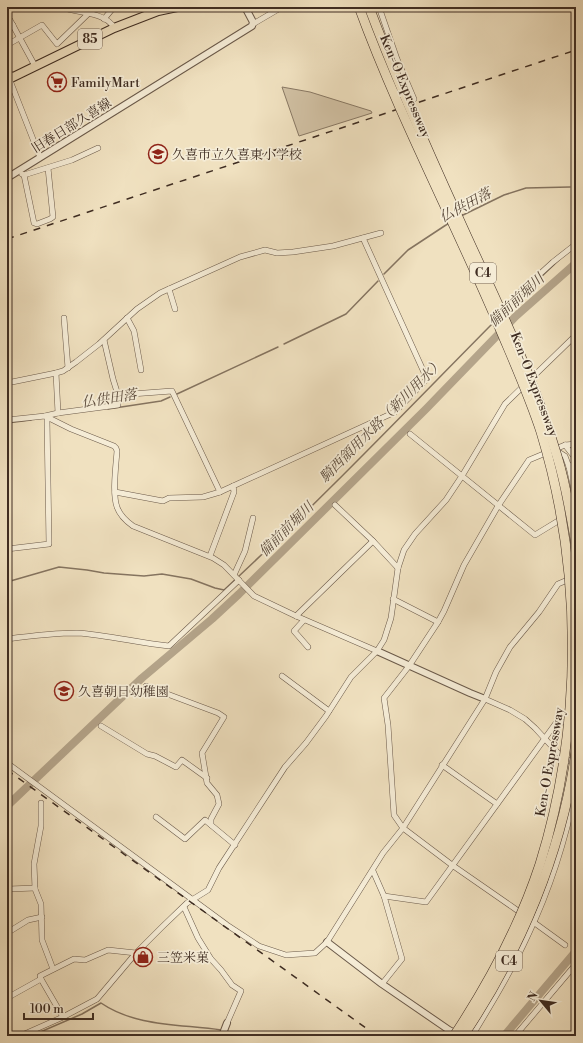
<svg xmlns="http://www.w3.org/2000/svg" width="583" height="1043" viewBox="0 0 583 1043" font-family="'Libre Bodoni','Noto Serif JP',serif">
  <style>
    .green { fill: #d2c2a5; stroke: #887864 }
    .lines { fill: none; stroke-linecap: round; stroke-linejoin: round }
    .stream { stroke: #857460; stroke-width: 1.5 }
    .river { stroke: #b4a48a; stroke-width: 8 }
    .minor-casing { stroke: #6b5a4a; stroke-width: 6 }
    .tertiary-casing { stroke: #6b5a4a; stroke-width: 8 }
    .primary-casing { stroke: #3f2d22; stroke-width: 10 }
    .minor { stroke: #f5ecd6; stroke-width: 5 }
    .tertiary { stroke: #f5ecd6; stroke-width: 6 }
    .primary { stroke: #f0e1c0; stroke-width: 8 }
    .rail { stroke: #3f2d22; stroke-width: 1.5; stroke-dasharray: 7 7; stroke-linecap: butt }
    .motorway-bridge-casing { stroke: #3f2d22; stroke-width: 10; stroke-linecap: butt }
    .motorway-bridge { stroke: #f0e1c0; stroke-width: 9 }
    .labels { text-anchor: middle; stroke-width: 3.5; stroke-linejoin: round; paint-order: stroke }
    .shield { fill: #f5ecd6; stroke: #766658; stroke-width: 1 }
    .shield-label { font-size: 12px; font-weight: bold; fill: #3f2d22 }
    .poi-label { font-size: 13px; fill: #3f2d22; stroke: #f5ecd6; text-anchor: start }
    .street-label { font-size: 13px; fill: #3f2d22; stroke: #f5ecd6 }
    .water-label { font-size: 14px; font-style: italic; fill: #5c4b3c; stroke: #f5ecd6 }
  </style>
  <rect width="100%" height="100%" fill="#f0e1c0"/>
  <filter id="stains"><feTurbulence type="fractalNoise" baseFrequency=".005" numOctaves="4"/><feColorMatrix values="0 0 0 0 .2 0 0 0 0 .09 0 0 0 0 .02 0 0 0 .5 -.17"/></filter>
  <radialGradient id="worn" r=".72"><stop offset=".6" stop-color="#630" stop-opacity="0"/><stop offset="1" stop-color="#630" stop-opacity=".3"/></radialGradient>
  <path class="green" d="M282 87 310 92 371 111 372 113 299 136Z"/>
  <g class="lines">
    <g class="stream">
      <path d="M461 216 504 195 526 188 570 187"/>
      <path d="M384 274 408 250 449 223"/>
      <path d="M505 311 559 260"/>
      <path d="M284 344 346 314 378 281"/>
      <path d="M177 394 278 347"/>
      <path d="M108 409 161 401 170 397"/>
      <path d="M7 423 31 420"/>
      <path d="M7 582 59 567 87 570 104 573 144 576 162 574 191 579 215 588 224 590C317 504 405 412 494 322"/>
      <path d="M225 1031 248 1036"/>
      <path d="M31 1036 82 1014 101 1003C136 1027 181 1024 221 1030"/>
    </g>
    <g class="river">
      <path d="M7 806 142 678 212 619 239 594 426 409 516 316 576 263"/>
      <path d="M504 1036 576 951"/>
    </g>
    <defs>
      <g id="minor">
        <path d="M58 7C74 12 107 12 114 28"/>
        <path d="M379 7 397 59 414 99"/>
        <path d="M104 19 114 7H118"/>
        <path d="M10 20 35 66"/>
        <path d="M253 24 282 7"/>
        <path d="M7 28 13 25"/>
        <path d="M7 45 42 25 57 44 89 13"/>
        <path d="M7 68 12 77"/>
        <path d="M9 78 40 157"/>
        <path d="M22 174 24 175 72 160 98 148"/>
        <path d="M24 175 34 223 37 224 50 219 53 217 48 168"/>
        <path d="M169 289 175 309"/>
        <path d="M519 293 553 262 576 244"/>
        <path d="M64 318 68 368"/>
        <path d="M127 318 134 331 141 370"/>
        <path d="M56 373 58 413"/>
        <path d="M7 383 56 373 63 371 76 362 99 344 137 309 160 293 240 257 265 250 277 253 293 252 333 246 381 233"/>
        <path d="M45 416 58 413 118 405V395L113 379 104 340"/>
        <path d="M7 420 45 416 71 429 114 446 116 448 117 451C116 465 112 494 117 507 120 516 126 521 133 526L213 558 224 565 254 596 296 616 377 651"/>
        <path d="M410 434 535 535 576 510"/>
        <path d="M565 445 576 459"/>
        <path d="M557 451 565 456 569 467 576 463"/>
        <path d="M569 467 576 499"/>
        <path d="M115 492 163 501 169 498 203 497 220 492 172 391 118 395"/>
        <path d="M220 492 395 412 427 379 363 238"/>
        <path d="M335 505 373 541 398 568"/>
        <path d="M7 549 49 544 47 420 48 418"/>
        <path d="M210 556 234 492 233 486"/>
        <path d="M569 568 576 556"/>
        <path d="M234 575 245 551 253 518"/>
        <path d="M393 599 438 622 409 666 384 698 388 725 394 815 403 828 452 865 514 908 565 945"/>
        <path d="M296 616 373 541"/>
        <path d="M304 620 294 631 308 647"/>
        <path d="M438 622 444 611 464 565 498 506 529 460 565 445 576 444"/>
        <path d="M7 639C30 636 54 633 77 633 108 635 138 643 169 646L239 580"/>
        <path d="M282 676 329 711"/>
        <path d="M146 686 218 713 224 717 202 753 207 783 217 795 219 804 211 819V825L235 845"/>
        <path d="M485 699 510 710 525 719 535 728 558 753 575 765"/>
        <path d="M101 726 147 754 155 756 176 767 182 760 207 778"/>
        <path d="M7 763 227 925 259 946 286 955 315 953 327 942 383 853 403 828 485 699 496 672 510 647 539 612 558 584 565 581"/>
        <path d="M442 765 497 804"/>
        <path d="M41 803V826L34 864 35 889 41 904 42 940 53 969"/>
        <path d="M156 817 185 839 205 820 211 825"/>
        <path d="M373 871 384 896 402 959 382 984"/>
        <path d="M9 889 35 888"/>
        <path d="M384 896 426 902 556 723 563 722"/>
        <path d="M184 907 198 938 211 959 221 970 232 985 241 991 227 1023"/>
        <path d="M7 933 28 920 42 917"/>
        <path d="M41 979 63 1017"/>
        <path d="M7 998 41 979 40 976 74 959 85 960 108 950 136 953"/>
        <path d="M20 1036 63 1017 97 999 136 953 162 927 187 903 208 890 219 868 285 767 306 743 326 716 351 677 377 651 384 640 391 618 398 568 404 550 415 534 446 500 462 476 505 404 576 335"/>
        <path d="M472 1036C492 1003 512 970 528 935 550 889 566 838 576 788"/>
        <path d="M515 1036 576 964"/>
      </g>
      <g id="tertiary">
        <path d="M7 178 252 26 253 22 245 7"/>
        <path d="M377 651 470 693 485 699"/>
        <path d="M327 942 382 984 449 1030 459 1035"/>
        <path d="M222 1036 227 1023"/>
      </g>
      <path id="primary" d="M7 80 114 28 158 11 177 7"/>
    </defs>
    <use href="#minor" class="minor-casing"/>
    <use href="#tertiary" class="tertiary-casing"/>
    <use href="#primary" class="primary-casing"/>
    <use href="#minor" class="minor"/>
    <use href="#tertiary" class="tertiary"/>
    <use href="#primary" class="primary"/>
    <g class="rail">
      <path d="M7 239 576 50"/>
      <path d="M7 770 377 1036"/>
    </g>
    <defs>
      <g id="motorway-bridge">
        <path d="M359 7C399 116 453 218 498 324 513 360 529 395 541 432 583 570 583 726 540 864 520 925 489 983 454 1036"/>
        <path d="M369 7C396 79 427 149 459 219 494 297 533 374 557 456 566 485 571 515 576 545"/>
        <path d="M463 1036C520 952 562 852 576 751"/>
      </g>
    </defs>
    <use href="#motorway-bridge" class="motorway-bridge-casing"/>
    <use href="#motorway-bridge" class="motorway-bridge"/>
  </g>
  <defs>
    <symbol id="supermarket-ring" viewBox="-11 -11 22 22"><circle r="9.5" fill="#f5ecd6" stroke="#8f2418" stroke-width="1.5"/><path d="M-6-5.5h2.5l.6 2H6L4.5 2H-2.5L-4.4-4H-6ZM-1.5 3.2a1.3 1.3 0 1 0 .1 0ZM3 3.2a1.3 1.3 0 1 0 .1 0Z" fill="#8f2418"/></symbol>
    <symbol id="school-ring" viewBox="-11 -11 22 22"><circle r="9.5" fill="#f5ecd6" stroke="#8f2418" stroke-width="1.5"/><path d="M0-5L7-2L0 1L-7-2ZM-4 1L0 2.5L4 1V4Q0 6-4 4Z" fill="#8f2418"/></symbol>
    <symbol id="shop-ring" viewBox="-11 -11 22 22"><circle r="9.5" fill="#f5ecd6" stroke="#8f2418" stroke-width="1.5"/><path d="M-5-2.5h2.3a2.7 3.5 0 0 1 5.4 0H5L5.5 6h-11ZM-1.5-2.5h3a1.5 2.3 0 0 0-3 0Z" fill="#8f2418"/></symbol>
  </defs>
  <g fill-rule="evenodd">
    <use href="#supermarket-ring" x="46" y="71" width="22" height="22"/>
    <use href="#school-ring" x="147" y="143" width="22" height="22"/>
    <use href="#school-ring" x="53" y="680" width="22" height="22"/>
    <use href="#shop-ring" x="132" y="946" width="22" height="22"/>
  </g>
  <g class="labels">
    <g class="shield">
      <rect x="78" y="29" width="24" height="20" rx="3"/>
      <rect x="470" y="263" width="26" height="20" rx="3"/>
      <rect x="496" y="951" width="26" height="20" rx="3"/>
    </g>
    <g class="shield-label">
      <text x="90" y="43">85</text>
      <text x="483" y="277">C4</text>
      <text x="509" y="965">C4</text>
    </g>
    <g class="poi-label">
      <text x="71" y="87">FamilyMart</text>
      <text x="172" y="159">久喜市立久喜東小学校</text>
      <text x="78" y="696">久喜朝日幼稚園</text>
      <text x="157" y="962">三笠米菓</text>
    </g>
    <g class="street-label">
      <text transform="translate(406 86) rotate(67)" y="5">Ken-O Expressway</text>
      <text transform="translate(71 125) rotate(-32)" y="5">旧春日部久喜線</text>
      <text transform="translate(535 384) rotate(69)" y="5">Ken-O Expressway</text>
      <text transform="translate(549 762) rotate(-80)" y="5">Ken-O Expressway</text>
    </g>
    <g class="water-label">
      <text transform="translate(465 205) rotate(-28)" y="5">仏供田落</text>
      <text transform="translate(516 300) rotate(-43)" y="5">備前前堀川</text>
      <text transform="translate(109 398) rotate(-9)" y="5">仏供田落</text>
      <text transform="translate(381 420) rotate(-45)" y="5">騎西領用水路（新川用水）</text>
      <text transform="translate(286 529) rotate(-45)" y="5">備前前堀川</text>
    </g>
  </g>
  <rect width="583" height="1043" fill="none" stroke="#f0e1c0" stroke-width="24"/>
  <rect x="8" y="8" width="567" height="1027" fill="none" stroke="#3f2d22" stroke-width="2"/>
  <rect x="12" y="12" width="559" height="1019" fill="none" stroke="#3f2d22"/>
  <g transform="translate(541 1001) rotate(299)" stroke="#f5ecd6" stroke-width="3" paint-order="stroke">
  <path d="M0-3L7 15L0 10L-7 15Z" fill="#3f2d22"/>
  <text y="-6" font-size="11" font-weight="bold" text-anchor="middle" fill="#3f2d22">N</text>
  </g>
  <path d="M24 1013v6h69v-6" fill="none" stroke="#3f2d22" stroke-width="2"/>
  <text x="30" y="1013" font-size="12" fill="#3f2d22" stroke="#f5ecd6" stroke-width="3" paint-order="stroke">100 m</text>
  <rect width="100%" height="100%" filter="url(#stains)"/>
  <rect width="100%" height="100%" fill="url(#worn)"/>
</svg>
